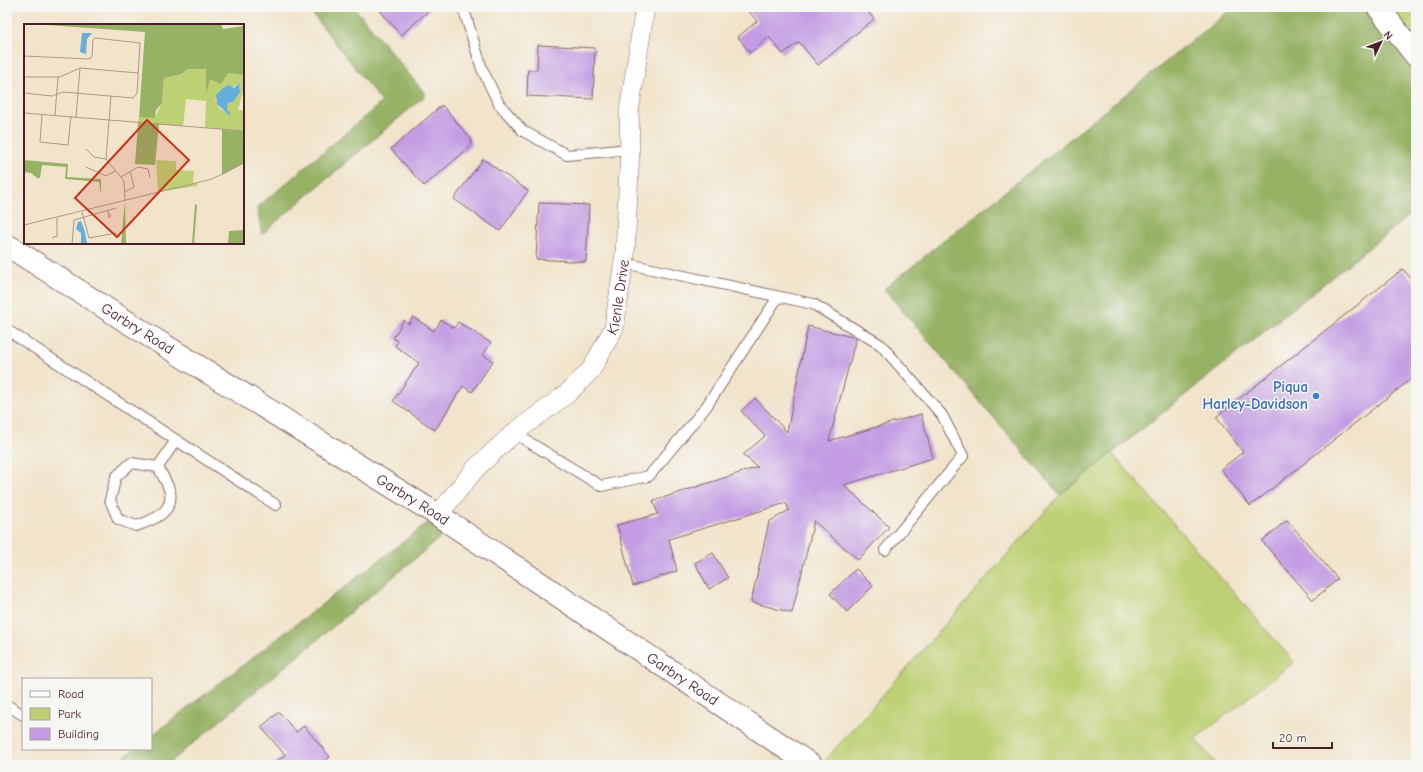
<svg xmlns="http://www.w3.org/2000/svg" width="1423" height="772" viewBox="0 0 1423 772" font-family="'Comic Neue',sans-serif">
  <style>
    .green { fill: #bdd073; stroke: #84784f }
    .forest { fill: #96b265; stroke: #706848 }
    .building { fill: #c39ce3 }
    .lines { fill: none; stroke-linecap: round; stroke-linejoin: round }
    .lane-casing { stroke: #846463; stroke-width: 12 }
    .street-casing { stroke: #846463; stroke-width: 20 }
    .secondary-casing { stroke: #846463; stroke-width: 24 }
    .primary-casing { stroke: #846463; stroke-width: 24 }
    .lane { stroke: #fff; stroke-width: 10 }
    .street { stroke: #fff; stroke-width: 19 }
    .secondary { stroke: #fff; stroke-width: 22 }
    .primary { stroke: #fff; stroke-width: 22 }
    .shop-dot { fill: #3f7fe0; stroke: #f6f6f2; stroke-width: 1.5 }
    .labels { text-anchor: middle; stroke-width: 3; stroke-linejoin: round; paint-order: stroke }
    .street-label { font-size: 15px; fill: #4a1f2b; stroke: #f6f6f2 }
    .shop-label { font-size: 15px; font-weight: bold; fill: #366cbe; stroke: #f6f6f2; text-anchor: end }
    .inset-road { fill: none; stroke: #ae958b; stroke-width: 1 }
    .view { fill: #c8321e; fill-opacity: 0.15; stroke: #c8321e; stroke-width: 2 }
    .inset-edge { fill: none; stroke: #4a1f2b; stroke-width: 2 }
  </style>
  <rect width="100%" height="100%" fill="#f6f6f2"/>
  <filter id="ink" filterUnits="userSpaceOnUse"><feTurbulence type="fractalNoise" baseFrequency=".025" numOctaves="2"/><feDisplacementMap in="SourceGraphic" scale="8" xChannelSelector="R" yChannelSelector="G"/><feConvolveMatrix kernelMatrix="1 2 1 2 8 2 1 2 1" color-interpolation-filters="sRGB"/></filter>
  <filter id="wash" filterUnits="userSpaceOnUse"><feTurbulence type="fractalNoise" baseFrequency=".012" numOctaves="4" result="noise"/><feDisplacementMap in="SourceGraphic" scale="16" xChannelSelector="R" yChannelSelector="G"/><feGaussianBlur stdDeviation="0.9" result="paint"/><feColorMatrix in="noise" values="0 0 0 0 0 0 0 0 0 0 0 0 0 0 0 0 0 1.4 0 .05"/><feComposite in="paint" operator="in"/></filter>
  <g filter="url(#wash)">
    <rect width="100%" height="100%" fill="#f1e4cb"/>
    <g class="green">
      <path d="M1378 7H1416V56Z"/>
      <path d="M1112 453 1294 662 1195 739 1217 765H821L1060 495Z"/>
    </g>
    <g class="forest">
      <path d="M307 7H354L426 95 262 234 257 208 382 102Z"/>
      <path d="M1234 7H1378L1416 56V210L1060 495 884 289Z"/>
      <path d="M438 515 454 526 167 765H113L134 749H151V736Z"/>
    </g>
    <g id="blocks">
      <g class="building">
        <path d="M377 7H433L401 35Z"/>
        <path d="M745 7H864L874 19 818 65 799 42 783 54 769 37 750 53 738 37 757 21Z"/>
        <path d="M538 45 595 48 593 99 527 96 528 70H537Z"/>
        <path d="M442 105 471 139V146L424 186 391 149Z"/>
        <path d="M483 159 528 191 500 231 454 199Z"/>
        <path d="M539 203 589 205 586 262 536 259Z"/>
        <path d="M1403 269 1416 285V375L1250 506 1221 469 1243 452 1216 417Z"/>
        <path d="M413 317 434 331 441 320 454 328 458 322 491 343 483 355 493 361 472 392 463 386 435 430 393 401 419 363 395 346 398 341 393 338 404 320 409 324Z"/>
        <path d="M808 326 856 338 829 441 921 414 933 458 844 485 889 527 858 560 814 521 792 613 751 602 769 522 789 510 786 503 669 539 677 571 633 586 617 525 658 514 653 501 758 467 743 455 765 436 741 411 755 398 787 432Z"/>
        <path d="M1287 520 1338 579 1313 600 1262 541Z"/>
        <path d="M713 553 728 578 709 589 695 563Z"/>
        <path d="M856 569 873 586 847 612 830 594Z"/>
        <path d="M279 712 296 732 304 726 330 757 320 765H272L285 755 261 727Z"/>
      </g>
    </g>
  </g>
  <g filter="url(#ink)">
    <use href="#blocks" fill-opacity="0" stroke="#846463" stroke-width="1"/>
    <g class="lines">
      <defs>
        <g id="lane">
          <path d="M463 7 482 69 499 104 523 131 567 155 630 149"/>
          <path d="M624 263 813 304 881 345 942 415 963 456 885 550"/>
          <path d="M7 330 276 505"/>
          <path d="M514 433 601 486 649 476 706 407 778 297"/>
          <path d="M158 467C162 475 168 484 170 492 174 513 151 521 136 526L118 519 110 500 116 477 131 463 158 467 176 440"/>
          <path d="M7 705 23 715"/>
        </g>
        <g id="street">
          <path id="s1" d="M438 515 476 468 514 433 568 393 591 370 614 328 625 254 630 149 629 112 645 7"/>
        </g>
        <g id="secondary">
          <path id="s2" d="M7 245 143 332 438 515 811 765"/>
        </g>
        <path id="primary" d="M1378 7 1416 56"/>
      </defs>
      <use href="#lane" class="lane-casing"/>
      <use href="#street" class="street-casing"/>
      <use href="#secondary" class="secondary-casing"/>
      <use href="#primary" class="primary-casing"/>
      <use href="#lane" class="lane"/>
      <use href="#street" class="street"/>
      <use href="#secondary" class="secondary"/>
      <use href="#primary" class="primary"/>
    </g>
  </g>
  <circle class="shop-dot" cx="1316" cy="396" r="4"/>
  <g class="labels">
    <g class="street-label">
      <text dy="5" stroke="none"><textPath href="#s1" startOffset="291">Kienle Drive</textPath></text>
      <text dy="5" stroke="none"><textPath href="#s2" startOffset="155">Garbry Road</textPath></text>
      <text dy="5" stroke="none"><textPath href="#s2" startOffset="479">Garbry Road</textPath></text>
      <text dy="5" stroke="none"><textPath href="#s2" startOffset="803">Garbry Road</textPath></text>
    </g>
    <g class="shop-label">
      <text x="1308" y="392">Piqua<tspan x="1308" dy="17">Harley-Davidson</tspan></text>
    </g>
  </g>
  <g transform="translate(24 24)">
    <rect width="220" height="220" fill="#f1e4cb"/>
    <path d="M163 45H182V72L186 55 204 49 220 51V64L214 86H220V107L181 104 182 77 162 75 159 102 114 99 115 93H131L138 79 140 54 158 50ZM215 59 216 66 212 75 204 79 203 85 207 91 196 85 191 75ZM132 136 152 137V146L170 147 169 160 173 159V162L134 168Z" fill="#bdd073" fill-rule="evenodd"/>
    <path d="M9 0H197L199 5 220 2V51L204 49 197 60 186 55 182 72V45H163L158 50 140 54 138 79 132 86 131 94 115 93 121 8ZM114 99 135 100 131 141 111 140ZM198 106 220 107V139L198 151ZM0 136 44 140 43 153 77 155V171L75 158 41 155 42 143 18 141 16 154H13L7 149 0 148ZM101 176 102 220H97ZM171 180 173 181 170 220H168ZM220 206V220H204L205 207Z" fill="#96b265"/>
    <path d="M58 9H68L63 15 62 30 56 28ZM215 59 216 68 210 77 204 79 203 85 207 91H205L193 80 192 71 199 64 205 61 210 64ZM57 197 61 208 63 220H57V209L52 205 54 198Z" fill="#65aedc"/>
    <path class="inset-road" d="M0 32 65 35 68 33 69 16 71 14 116 19 113 69 109 74 39 68 28 72 0 69M0 53H36L56 44 114 49M87 72 82 135 100 157 101 176M0 89 220 107M18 90 16 118 44 121 47 92M31 91 34 53M52 93 56 44M62 125 70 133 82 135M62 143 82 152 91 147M97 153 114 143 124 145 126 154M100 168 110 163 106 147M84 187 85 194 87 191 84 189M58 188 65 214 92 209M0 201 188 155 220 139M28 214 33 212V194M48 220 50 196 92 184"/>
    <path class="view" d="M123 96 165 136 93 213 51 174Z"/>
    <rect width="220" height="220" class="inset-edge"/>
  </g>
  <rect width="1423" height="772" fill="none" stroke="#f6f6f2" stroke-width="24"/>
  <rect x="22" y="678" width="130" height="72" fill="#f6f6f2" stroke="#b1a0a2"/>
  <rect x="30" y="691" width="20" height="6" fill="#ffffff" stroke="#b1a0a2"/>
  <text x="58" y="698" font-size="12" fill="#4a1f2b">Road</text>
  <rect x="30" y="708" width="20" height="12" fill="#bdd073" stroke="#b1a0a2"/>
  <text x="58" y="718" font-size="12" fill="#4a1f2b">Park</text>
  <rect x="30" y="728" width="20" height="12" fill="#c39ce3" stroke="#b1a0a2"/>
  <text x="58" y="738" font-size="12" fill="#4a1f2b">Building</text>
  <g transform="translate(1381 42) rotate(47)" stroke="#f6f6f2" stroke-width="3" paint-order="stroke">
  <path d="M0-3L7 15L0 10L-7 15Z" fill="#4a1f2b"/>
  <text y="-6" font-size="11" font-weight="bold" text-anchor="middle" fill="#4a1f2b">N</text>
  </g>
  <path d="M1273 742v6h59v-6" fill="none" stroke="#4a1f2b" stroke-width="2"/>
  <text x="1279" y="742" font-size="12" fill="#4a1f2b" stroke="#f6f6f2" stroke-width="3" paint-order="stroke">20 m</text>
</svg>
